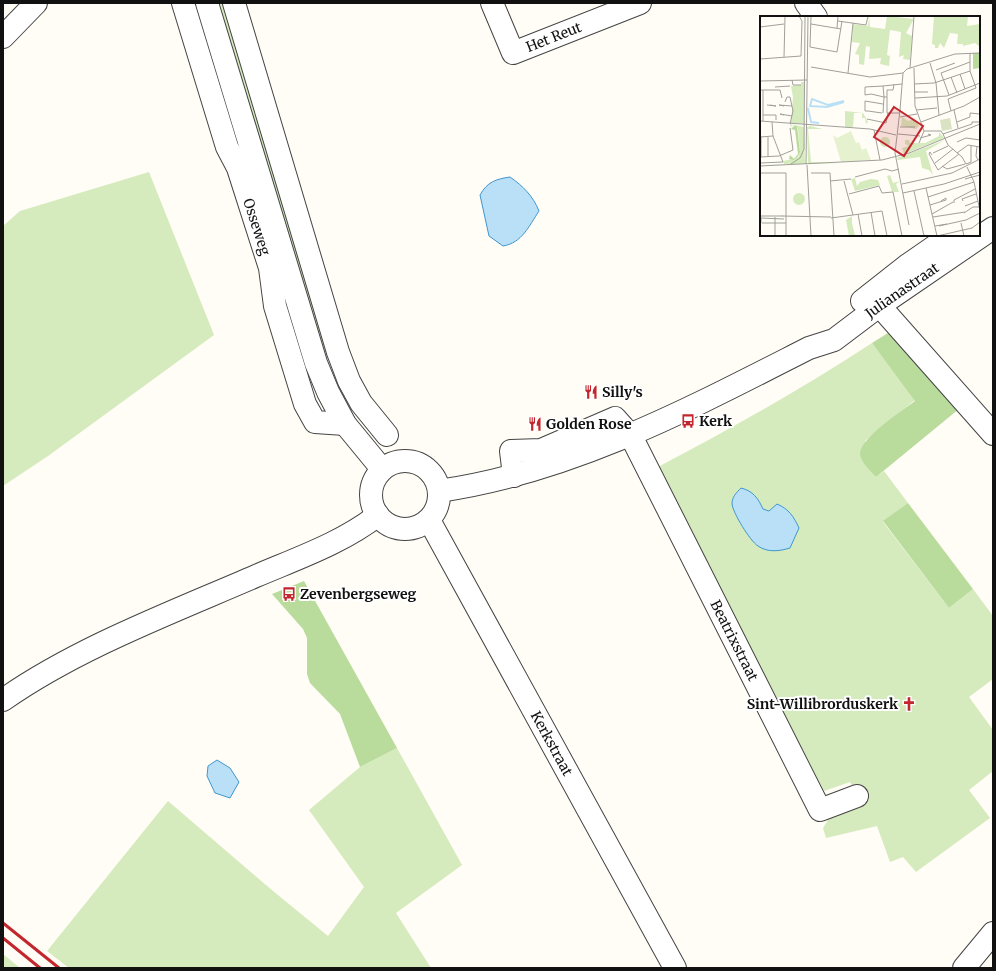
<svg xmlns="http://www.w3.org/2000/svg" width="996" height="971" viewBox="0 0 996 971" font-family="Merriweather,serif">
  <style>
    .green { fill: #d5ebbd }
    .forest { fill: #b9dc9c }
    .water { fill: #b9e0f7; stroke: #3f96cf }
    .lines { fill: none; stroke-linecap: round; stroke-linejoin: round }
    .minor-casing { stroke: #444; stroke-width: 24 }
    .minor { stroke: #fff; stroke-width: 22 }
    .rail { stroke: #c4262e; stroke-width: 3 }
    .labels { text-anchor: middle; stroke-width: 4; stroke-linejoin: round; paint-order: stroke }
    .street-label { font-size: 14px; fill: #111; stroke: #fff }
    .poi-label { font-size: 14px; font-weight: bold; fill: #111; stroke: #fff; text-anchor: start }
    .inset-river { fill: none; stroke: #b9e0f7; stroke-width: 2 }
    .inset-road { fill: none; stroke: #a09f9a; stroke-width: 1 }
    .view { fill: #c4262e; fill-opacity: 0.15; stroke: #c4262e; stroke-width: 2 }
    .inset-edge { fill: none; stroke: #111; stroke-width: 2 }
  </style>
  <rect width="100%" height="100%" fill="#fffdf5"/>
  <g class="green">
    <path d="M220 3H226L333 361 330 364 325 353 224 21Z"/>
    <path d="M149 172 214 335 48 456 3 486V226L20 211Z"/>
    <path d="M872 343 915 400 865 441 876 477 884 471 908 503 883 522 949 608 973 589 993 616V679L969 697 993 730V771L969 790 990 818 916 872 903 857 890 862 877 826 826 838 823 828 831 815 861 802 850 782 824 791 656 468C730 429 802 389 872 343Z"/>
    <path d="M397 748 462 865 396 913 431 968H69L47 951 168 801 273 891 328 936 364 887 309 810 360 767Z"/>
    <path d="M3 954 20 968H3Z"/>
  </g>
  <g class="forest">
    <path d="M896 328 965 404 876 477C871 471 861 463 860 454 859 439 903 410 915 401L872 343Z"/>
    <path d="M908 503 973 589 949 608 883 521Z"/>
    <path d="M304 581 397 748 360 767 340 714 310 683 307 674V638L303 629 272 594Z"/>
  </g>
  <g class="water">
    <path d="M510 177C523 186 533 196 539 211 529 226 522 243 503 246L489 236 480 195C487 182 496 179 510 177Z"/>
    <path d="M741 488C753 491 758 498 763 509L769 511 777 504C789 509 794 517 799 528L790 548C780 551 768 553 758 546 750 541 733 513 732 504 732 497 736 493 741 488Z"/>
    <path d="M217 760 230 768 239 782 230 798 215 793 207 776 208 766Z"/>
  </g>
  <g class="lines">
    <defs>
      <g id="minor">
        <path id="s1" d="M183 3 227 147 238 168 270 268 275 306 305 404 315 422 345 424"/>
        <path d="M207 3 316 363 328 392 345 424 382 469"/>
        <path d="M234 3 338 352 349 381 361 403 387 435"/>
        <path id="s2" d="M492 3 513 53 640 3"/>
        <path d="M806 3 816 17"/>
        <path d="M3 37 36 3"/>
        <path d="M870 295 993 434"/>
        <path d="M862 301 909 264 951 235"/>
        <circle cx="405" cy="495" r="34"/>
        <path id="s3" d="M514 476 511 451 541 450 615 418 631 436 820 810 857 796"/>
        <path id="s4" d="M439 491C572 472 691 408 809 348L834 340 879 306 993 228"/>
        <path id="s5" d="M429 520 675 968"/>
        <path d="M3 700C77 648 173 612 256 576 298 558 342 543 378 515"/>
        <path d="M964 968 993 933"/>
      </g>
    </defs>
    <use href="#minor" class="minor-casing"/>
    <use href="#minor" class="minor"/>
    <g class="rail">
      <path d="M3 923 59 968"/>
      <path d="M3 938 40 968"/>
    </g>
  </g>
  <defs>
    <symbol id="restaurant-bare" viewBox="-9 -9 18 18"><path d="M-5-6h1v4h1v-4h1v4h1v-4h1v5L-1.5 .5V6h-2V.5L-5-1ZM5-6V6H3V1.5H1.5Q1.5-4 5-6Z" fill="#c4262e" stroke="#fff" stroke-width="2.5" paint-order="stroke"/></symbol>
    <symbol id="bus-bare" viewBox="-9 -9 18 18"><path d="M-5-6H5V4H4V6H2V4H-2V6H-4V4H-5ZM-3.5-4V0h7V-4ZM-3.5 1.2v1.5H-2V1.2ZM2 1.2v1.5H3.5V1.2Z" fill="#c4262e" stroke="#fff" stroke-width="2.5" paint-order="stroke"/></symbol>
    <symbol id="church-bare" viewBox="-9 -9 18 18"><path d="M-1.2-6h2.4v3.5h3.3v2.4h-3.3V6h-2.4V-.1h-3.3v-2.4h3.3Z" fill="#c4262e" stroke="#fff" stroke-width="2.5" paint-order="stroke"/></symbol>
  </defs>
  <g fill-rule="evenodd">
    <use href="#restaurant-bare" x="581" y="382" width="20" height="20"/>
    <use href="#bus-bare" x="678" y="411" width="20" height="20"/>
    <use href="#restaurant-bare" x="525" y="414" width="20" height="20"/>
    <use href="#bus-bare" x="279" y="584" width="20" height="20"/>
    <use href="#church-bare" x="899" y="694" width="20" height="20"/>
  </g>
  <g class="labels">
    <g class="street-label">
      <text dy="5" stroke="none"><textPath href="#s2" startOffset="98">Het Reut</textPath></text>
      <text dy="5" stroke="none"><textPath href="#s1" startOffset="236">Osseweg</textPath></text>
      <text dy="5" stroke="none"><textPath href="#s4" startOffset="509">Julianastraat</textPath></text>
      <text dy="5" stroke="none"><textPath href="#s3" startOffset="389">Beatrixstraat</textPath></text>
      <text dy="5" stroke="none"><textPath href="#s5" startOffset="255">Kerkstraat</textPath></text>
    </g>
    <g class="poi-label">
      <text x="602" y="397">Silly's</text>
      <text x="699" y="426">Kerk</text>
      <text x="546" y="429">Golden Rose</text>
      <text x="300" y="599">Zevenbergseweg</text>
      <text x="898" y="709" text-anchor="end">Sint-Willibrorduskerk</text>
    </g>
  </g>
  <g transform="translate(760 16)">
    <rect width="220" height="220" fill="#fffdf5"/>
    <path d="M109 0 110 11 125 13 127 0 154 3 146 17 152 20 150 44 143 43 144 39 139 41 141 16 130 14 127 39 130 40 129 50 120 48 121 42 109 43 110 31 106 30 104 49 99 48V39L95 38 100 27 92 26 93 8 108 10ZM174 0H208L207 10 220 8V31L215 27 203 30V28H197L198 18 190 17 184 32 180 27 178 32H175V29L172 28ZM41 66H44V108L31 107 33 81 31 70 41 69ZM85 95 103 97 108 106 106 108 105 102H102V97H94L93 111H85ZM142 101 148 105 154 103 159 110 156 113 141 110ZM30 108 44 111 45 147H48L47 111 50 110 63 113H48L51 146 82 147 0 149 24 148 23 145 38 142 40 135 38 114 37 110 32 108 31 112ZM179 116 184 122 144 138 142 132 149 130 145 128V124H149L150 127H165L179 120ZM120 126a5 5 0 1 1 10 0a5 5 0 1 1-10 0ZM185 124 166 135 173 159 169 154 162 152 160 141 138 144 137 142ZM130 159 133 167 140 165 136 168 139 176H132L127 160ZM95 162 97 170 100 166 111 163 118 164 120 169 95 175 91 163ZM33 183a6 6 0 1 1 12 0a6 6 0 1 1-12 0ZM92 200V207L95 220H89L86 204Z" fill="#d5ebbd"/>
    <path d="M213 37H220V52L213 53ZM32 109 37 110 40 136 37 142 33 144 29 143 30 139 34 143 38 138 35 114 31 113 34 110Z" fill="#b9dc9c"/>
    <path d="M190 102 192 113 182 115 180 104Z" fill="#d9e3c4"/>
    <path d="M91 115 96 127 99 126 102 134 106 132 111 144 81 146 73 119 77 122Z" fill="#e6f2cf"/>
    <path class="inset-river" d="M84 85 68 89 52 83 50 90 67 91 84 86M48 92 51 106 59 107"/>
    <path class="inset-road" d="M51 0 50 31 77 36 82 5M78 5 106 9 108 0M51 8 81 13M0 11 24 8M77 12 78 0M24 41 25 0M0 43 41 40 42 5 39 0M170 47 176 67 179 99M51 51 110 61 143 57M150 52 154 0M154 52 155 90 164 115M176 54 195 47M88 57 93 7M143 57 147 53 195 38 220 37M200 58 205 73M191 61 197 77M32 64 33 69H41M0 65 47 64M154 68 174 67 210 55M123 70 142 68M15 71 30 70M0 74H20L22 82M3 74V105M154 76H168M189 79 181 57 210 46M155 82 187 80 220 67M188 83 216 72 210 55V37M188 83 191 95M105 85V95H108M105 85 123 88M25 86 27 81H30L33 95 30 108M7 89 16 90 10 89M24 90 19 89 32 90M140 94 135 137 149 209M140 94 143 57M156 94 177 92M194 94 198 112M108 95 122 97M123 97 124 81 123 70 105 71V79L111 78 124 81H127M127 97V74H133L134 68M127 97H140M3 99H16V104M24 99 20 98 32 100M140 101 157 98M107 103 126 107 128 97M0 105 110 113 136 119M161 106 204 90 220 81M197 106 210 101V97L220 98M140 111H155M114 114 120 144M164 115H181L183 118 212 108V106H220M138 118 160 120M183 118 188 129 202 141 206 148 211 146V129M0 121 13 120M8 121V141M160 122 171 119 168 118M197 126 206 122 220 124M159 127 164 115M217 130 216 140 218 144M173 137 188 130M197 137 208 129 220 131M172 139 170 136 169 138 178 154 199 138M0 141 19 140 33 134 30 112M1 141V121M0 147 23 146 13 120 12 106M175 147 193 133M31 148 40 142 44 133 45 0M46 148 48 0M47 149 51 220M0 150 122 144 149 137 220 108M182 150 187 153 205 148M207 151 214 166 220 195M0 157H26V220M51 157H70L74 220M95 161 125 153 132 155 139 153M205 163 220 159M70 165 91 163M84 165 93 199M142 168 192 157 220 143M166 172 177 220M154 175 164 220M143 177 184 168 220 156M89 178 119 170 122 177 133 176 142 220M168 181 214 166M203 185 202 183 216 178M194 187V184L215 173M170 189 186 184V182L181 185M205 190 218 185M111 196 115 220M204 197 213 191H219M98 198 102 220M172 198 193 186M0 200H23M22 200 71 201M15 201V220M173 201 205 196M71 202 122 195 127 220M1 207V202L24 203M2 207H26M201 207 204 220M175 210 187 208M179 210 206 204 220 197M177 220 212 212 220 206"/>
    <path class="view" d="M134 91 163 110 144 140 114 121Z"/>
    <rect width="220" height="220" class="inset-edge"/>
  </g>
  <rect width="996" height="971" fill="none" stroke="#111111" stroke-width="8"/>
</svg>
